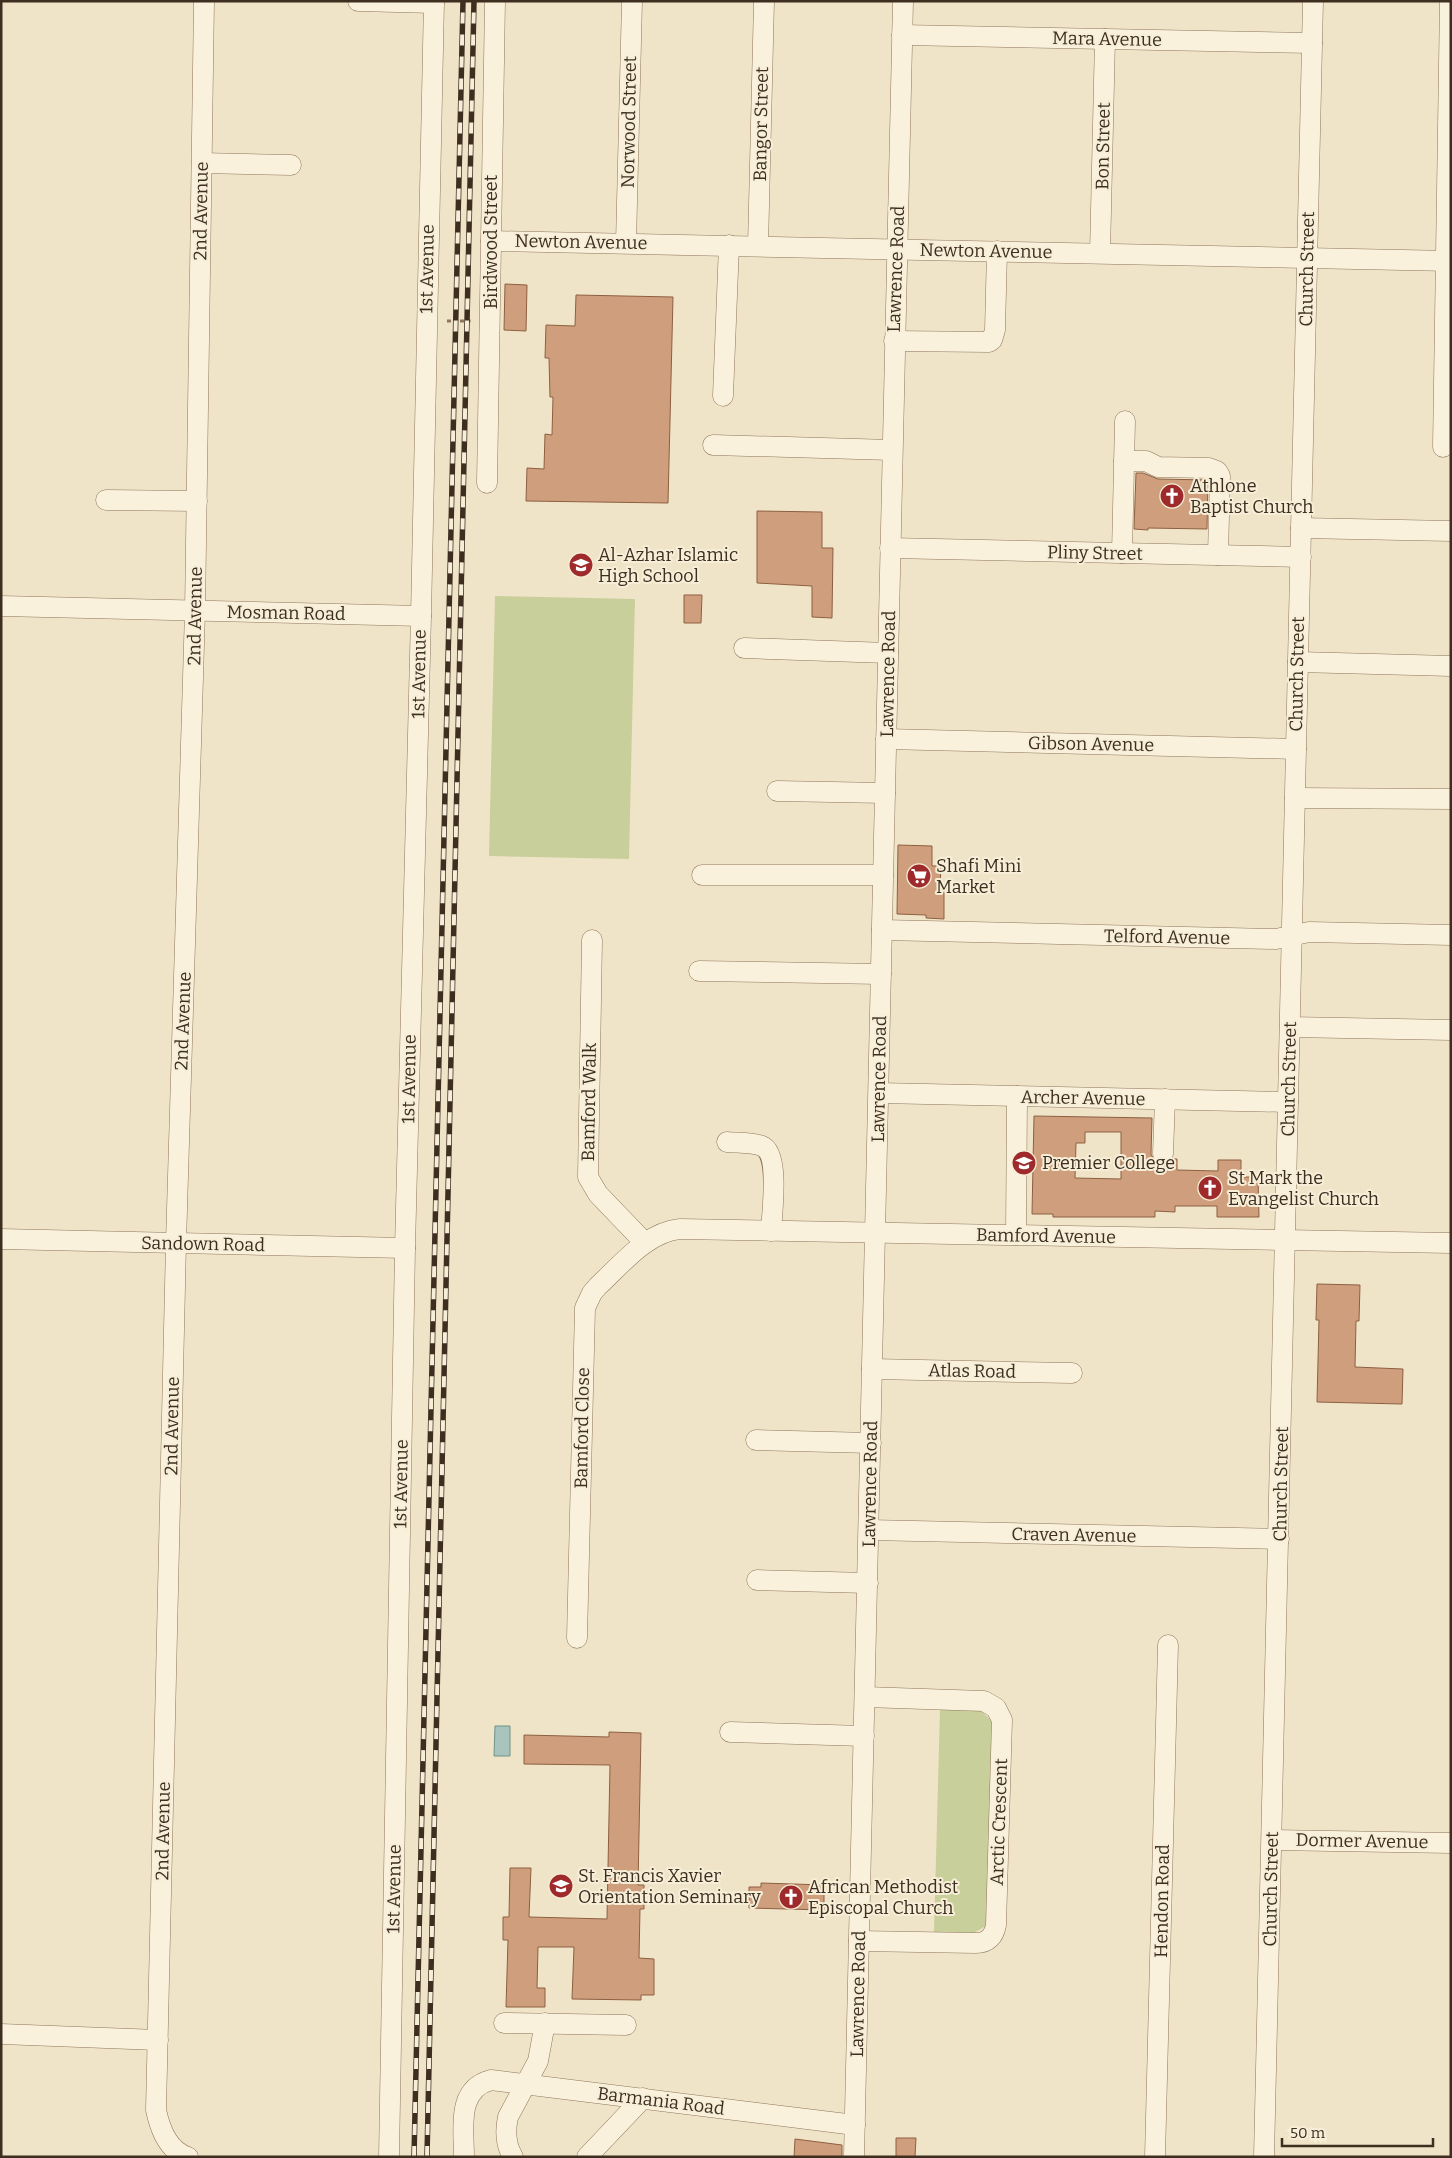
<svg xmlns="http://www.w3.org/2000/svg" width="1452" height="2158" viewBox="0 0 1452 2158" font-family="Bitter,serif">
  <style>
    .green { fill: #c9cf9b }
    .water { fill: #a9c4bc; stroke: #6f938a }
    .building { fill: #cf9f7d; stroke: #8d5f41; fill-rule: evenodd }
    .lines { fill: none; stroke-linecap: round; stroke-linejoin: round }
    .minor-casing { stroke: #8d765c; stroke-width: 21 }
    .path { stroke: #8d765c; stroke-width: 3; stroke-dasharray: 4 2.5; stroke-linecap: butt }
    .minor { stroke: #faf1dc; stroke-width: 20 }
    .rail-casing { stroke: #3d2e20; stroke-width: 5.5 }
    .rail { stroke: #f7eed8; stroke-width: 4; stroke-dasharray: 11; stroke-linecap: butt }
    .labels { text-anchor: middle; stroke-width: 4; stroke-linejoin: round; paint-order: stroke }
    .street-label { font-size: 18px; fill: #3d2e20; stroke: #f7eed8 }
    .poi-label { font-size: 18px; fill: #3d2e20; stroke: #f7eed8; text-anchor: start }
  </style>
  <rect width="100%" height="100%" fill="#f0e4c8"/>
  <g class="green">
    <path d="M495 596 635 599 629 859 489 856Z"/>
    <path d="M940 1709 980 1710 992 1721 987 1925 974 1933 934 1932Z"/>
  </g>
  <path class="water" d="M495 1726H510V1756H494Z"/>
  <g class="building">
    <path d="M505 284 527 285 526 331 504 330Z"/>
    <path d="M576 295 673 297 668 503 526 501 527 468 544 469 545 434 552 435 553 397H550L549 358H545L546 325 575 326Z"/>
    <path d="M1136 473H1143L1158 479 1208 480 1207 529 1148 528V530L1134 529Z"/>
    <path d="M757 511 822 512V548H833L832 618 812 617V586L757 583Z"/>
    <path d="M684 595H702L701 623H684Z"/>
    <path d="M898 845 932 846V866H941L940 887H944V919L926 918V915L897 914Z"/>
    <path d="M1034 1116 1152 1118 1151 1154 1156 1164 1163 1166 1169 1164 1173 1159H1177V1170L1218 1171V1160H1241V1177H1258L1259 1217H1217V1206H1175V1212L1155 1211V1217H1053V1214H1032ZM1085 1132H1121V1179L1075 1178 1076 1143H1085Z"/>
    <path d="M1317 1284 1360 1285 1359 1321H1356L1355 1367 1403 1369 1402 1404 1317 1402 1319 1320H1316Z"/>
    <path d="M609 1732 641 1733 638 1885H644V1909H640L639 1958 654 1959V1995H641V2000L572 1999 574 1947H538L537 1988H545V2007H506L508 1940H503V1917H509L510 1868H531L529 1917 607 1919 610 1765 524 1764V1735L609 1737Z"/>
    <path d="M761 1883 824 1885V1910L749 1908V1887H761Z"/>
    <path d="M896 2138H916L915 2157H896Z"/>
    <path d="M795 2139 842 2145V2157H794Z"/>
  </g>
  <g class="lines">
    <defs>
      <g id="minor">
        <path d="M358 1 434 3"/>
        <path d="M902 35 1312 43"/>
        <path d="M202 163 291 165"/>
        <path d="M491 241 1451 261"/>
        <path d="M626 243 632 1"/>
        <path d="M758 246 764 1"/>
        <path d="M1100 253 1105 39"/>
        <path d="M894 341 989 342 992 340 995 330 997 251"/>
        <path d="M723 396 729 245"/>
        <path d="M713 445 892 450"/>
        <path d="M1443 447 1450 1"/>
        <path d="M1124 461H1146L1158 467 1209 468 1217 471 1220 476 1218 555"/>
        <path d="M487 483 495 1"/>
        <path d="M106 500 197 501"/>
        <path d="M1301 528 1451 531"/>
        <path d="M890 548 1301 557"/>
        <path d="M1122 553 1125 421"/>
        <path d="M1 606 421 616"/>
        <path d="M744 648 888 653"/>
        <path d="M1298 662 1451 666"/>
        <path d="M886 739 1296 749"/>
        <path d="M777 791 885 793"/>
        <path d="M1295 798 1451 799"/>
        <path d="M702 875H883"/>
        <path d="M882 930 1276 939 1309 932 1451 935"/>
        <path d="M592 940 588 1177 598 1194 645 1243"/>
        <path d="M699 971 881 974"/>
        <path d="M1290 1027 1451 1030"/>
        <path d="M879 1093 1288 1102"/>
        <path d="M727 1142C737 1143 752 1142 762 1146 780 1153 772 1213 771 1231"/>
        <path d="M1163 1154 1165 1099"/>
        <path d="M1016 1235 1017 1096"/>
        <path d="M1 1239 405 1248"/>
        <path d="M872 1369 1072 1373"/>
        <path d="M756 1440 871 1443"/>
        <path d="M869 1530 1279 1539"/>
        <path d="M757 1580 868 1583"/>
        <path d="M577 1638 585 1308 592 1293 598 1286C622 1264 647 1232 680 1229L1451 1243"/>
        <path d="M730 1732 864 1736"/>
        <path d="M1272 1840 1451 1843"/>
        <path d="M859 1941 976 1943C988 1943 994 1936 996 1925L1002 1720 996 1708 984 1701 865 1697"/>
        <path d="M504 2023 626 2025"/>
        <path d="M1 2034 158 2040"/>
        <path d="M188 2157C168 2151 160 2129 156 2110L176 1243 195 611 204 1"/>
        <path d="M389 2157 405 1248 421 616 434 1"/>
        <path d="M464 2157C464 2129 456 2089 491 2080L855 2125"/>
        <path d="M513 2157C505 2144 505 2131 508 2117L538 2061 545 2023"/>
        <path d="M587 2157 643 2098"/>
        <path d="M854 2157 903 1"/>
        <path d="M1155 2157 1168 1645"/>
        <path d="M1264 2157 1313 1"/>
      </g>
    </defs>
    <use href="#minor" class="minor-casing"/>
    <path class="path" d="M447 321H471"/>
    <use href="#minor" class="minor"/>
    <defs>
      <g id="rail">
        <path d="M414 2157 463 1"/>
        <path d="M427 2157 474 1"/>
      </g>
    </defs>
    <use href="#rail" class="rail-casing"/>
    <use href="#rail" class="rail"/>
  </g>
  <defs>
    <symbol id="church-disc" viewBox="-11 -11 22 22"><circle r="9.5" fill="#9e2a2b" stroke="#f7eed8"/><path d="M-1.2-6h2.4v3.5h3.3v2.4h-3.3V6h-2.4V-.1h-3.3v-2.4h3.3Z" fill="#fff"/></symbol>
    <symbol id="school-disc" viewBox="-11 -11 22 22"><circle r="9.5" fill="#9e2a2b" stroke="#f7eed8"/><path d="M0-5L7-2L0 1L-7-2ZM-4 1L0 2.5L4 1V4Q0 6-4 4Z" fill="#fff"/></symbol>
    <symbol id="supermarket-disc" viewBox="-11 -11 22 22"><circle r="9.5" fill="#9e2a2b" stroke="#f7eed8"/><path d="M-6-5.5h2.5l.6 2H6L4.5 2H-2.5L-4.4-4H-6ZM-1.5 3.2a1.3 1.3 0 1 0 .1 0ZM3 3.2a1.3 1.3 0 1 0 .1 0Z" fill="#fff"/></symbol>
    <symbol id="university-disc" viewBox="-11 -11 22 22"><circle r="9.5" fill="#9e2a2b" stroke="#f7eed8"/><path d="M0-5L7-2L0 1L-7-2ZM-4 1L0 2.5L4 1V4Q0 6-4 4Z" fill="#fff"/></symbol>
  </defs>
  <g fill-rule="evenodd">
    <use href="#church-disc" x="1158" y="482" width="28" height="28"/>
    <use href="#school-disc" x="567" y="551" width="28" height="28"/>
    <use href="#supermarket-disc" x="905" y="862" width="28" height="28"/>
    <use href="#school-disc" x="1010" y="1149" width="28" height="28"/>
    <use href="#church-disc" x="1196" y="1174" width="28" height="28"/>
    <use href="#university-disc" x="547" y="1872" width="28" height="28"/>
    <use href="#church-disc" x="777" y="1883" width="28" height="28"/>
  </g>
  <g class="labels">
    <g class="street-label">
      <text transform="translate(1107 39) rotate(1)" y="6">Mara Avenue</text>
      <text transform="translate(629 122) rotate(-89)" y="6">Norwood Street</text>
      <text transform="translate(761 124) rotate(-89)" y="6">Bangor Street</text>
      <text transform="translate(1103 146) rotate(-89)" y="6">Bon Street</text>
      <text transform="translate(201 211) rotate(-89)" y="6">2nd Avenue</text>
      <text transform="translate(491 242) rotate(-90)" y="6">Birdwood Street</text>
      <text transform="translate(581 242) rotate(1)" y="6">Newton Avenue</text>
      <text transform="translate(986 251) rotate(1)" y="6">Newton Avenue</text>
      <text transform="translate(427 269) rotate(-89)" y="6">1st Avenue</text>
      <text transform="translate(896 269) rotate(-88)" y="6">Lawrence Road</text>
      <text transform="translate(1307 269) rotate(-89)" y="6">Church Street</text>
      <text transform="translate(1095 553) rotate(1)" y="6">Pliny Street</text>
      <text transform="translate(286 613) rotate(1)" y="6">Mosman Road</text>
      <text transform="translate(195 616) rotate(-89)" y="6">2nd Avenue</text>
      <text transform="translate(419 674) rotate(-89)" y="6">1st Avenue</text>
      <text transform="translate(888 674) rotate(-89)" y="6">Lawrence Road</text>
      <text transform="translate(1297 674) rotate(-89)" y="6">Church Street</text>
      <text transform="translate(1091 744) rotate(1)" y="6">Gibson Avenue</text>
      <text transform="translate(1167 937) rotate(1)" y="6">Telford Avenue</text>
      <text transform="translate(183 1021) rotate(-88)" y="6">2nd Avenue</text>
      <text transform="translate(409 1079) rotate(-89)" y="6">1st Avenue</text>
      <text transform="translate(879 1079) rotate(-89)" y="6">Lawrence Road</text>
      <text transform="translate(1289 1079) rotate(-89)" y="6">Church Street</text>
      <text transform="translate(1083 1098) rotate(1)" y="6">Archer Avenue</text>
      <text transform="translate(589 1102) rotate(-89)" y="6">Bamford Walk</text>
      <text transform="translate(1046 1236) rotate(1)" y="6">Bamford Avenue</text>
      <text transform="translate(203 1244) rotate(1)" y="6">Sandown Road</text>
      <text transform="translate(972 1371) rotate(1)" y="6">Atlas Road</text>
      <text transform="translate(172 1426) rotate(-89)" y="6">2nd Avenue</text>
      <text transform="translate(582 1428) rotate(-89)" y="6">Bamford Close</text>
      <text transform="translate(401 1484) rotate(-89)" y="6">1st Avenue</text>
      <text transform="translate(870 1484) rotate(-89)" y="6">Lawrence Road</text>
      <text transform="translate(1281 1484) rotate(-89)" y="6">Church Street</text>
      <text transform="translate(1074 1535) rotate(1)" y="6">Craven Avenue</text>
      <text transform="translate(999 1822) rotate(-88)" y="6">Arctic Crescent</text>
      <text transform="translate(163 1831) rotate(-89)" y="6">2nd Avenue</text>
      <text transform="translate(1362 1841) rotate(1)" y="6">Dormer Avenue</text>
      <text transform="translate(394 1889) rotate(-89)" y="6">1st Avenue</text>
      <text transform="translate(1271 1889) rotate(-89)" y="6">Church Street</text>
      <text transform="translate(1162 1901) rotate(-89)" y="6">Hendon Road</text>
      <text transform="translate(858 1994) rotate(-89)" y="6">Lawrence Road</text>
      <text transform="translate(661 2101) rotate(7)" y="6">Barmania Road</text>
    </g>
    <g class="poi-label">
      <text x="1190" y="492">Athlone<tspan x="1190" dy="21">Baptist Church</tspan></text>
      <text x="598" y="561">Al-Azhar Islamic<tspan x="598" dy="21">High School</tspan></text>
      <text x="936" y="872">Shafi Mini<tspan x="936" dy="21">Market</tspan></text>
      <text x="1042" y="1169">Premier College</text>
      <text x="1228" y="1184">St Mark the<tspan x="1228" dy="21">Evangelist Church</tspan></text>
      <text x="578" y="1882">St. Francis Xavier<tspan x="578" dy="21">Orientation Seminary</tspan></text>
      <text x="808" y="1893">African Methodist<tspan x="808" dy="21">Episcopal Church</tspan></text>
    </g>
  </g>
  <rect width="1452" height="2158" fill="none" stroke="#3d2e20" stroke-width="5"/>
  <path d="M1282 2138v8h151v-8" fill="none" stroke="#3d2e20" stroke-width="2.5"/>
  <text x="1290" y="2138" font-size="15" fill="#3d2e20" stroke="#f7eed8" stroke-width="4" paint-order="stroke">50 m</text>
</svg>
